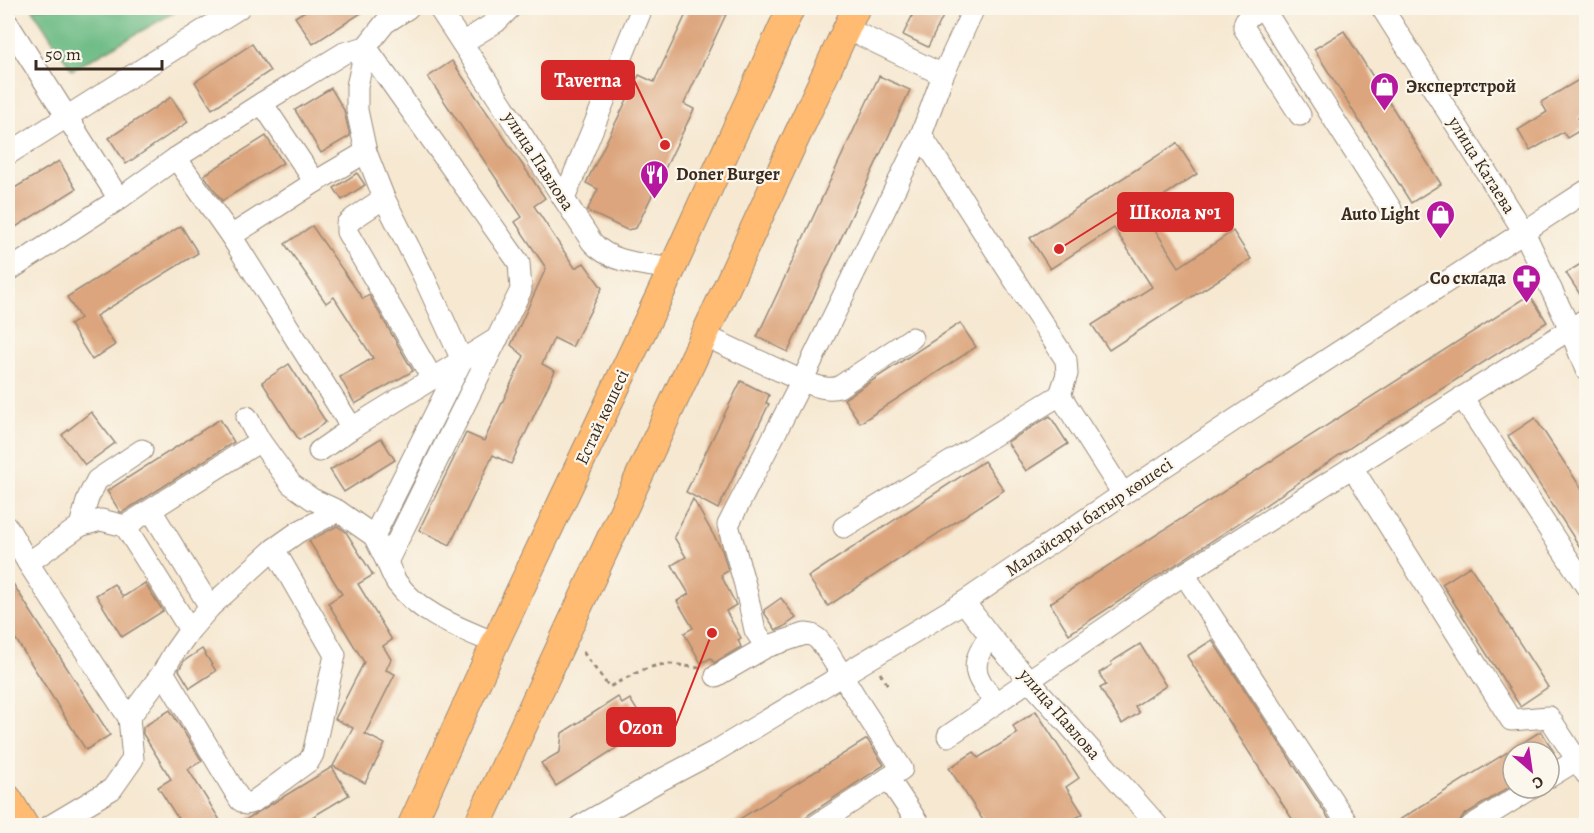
<svg xmlns="http://www.w3.org/2000/svg" width="1594" height="833" viewBox="0 0 1594 833" font-family="Alegreya,serif">
  <style>
    .forest { fill: #6ebc86; stroke: #547352; stroke-width: 1.5 }
    .building { fill: #dca57d }
    .lines { fill: none; stroke-linecap: round; stroke-linejoin: round }
    .minor-casing { stroke: #988978; stroke-width: 23 }
    .major-casing { stroke: #988978; stroke-width: 29 }
    .path { stroke: #988978; stroke-width: 3; stroke-dasharray: 4.5 4.5; stroke-linecap: butt }
    .minor { stroke: #fff; stroke-width: 21 }
    .major { stroke: #ffbb71; stroke-width: 27 }
    .labels { text-anchor: middle; stroke-width: 4.5; stroke-linejoin: round; paint-order: stroke }
    .poi-label { font-size: 18px; font-weight: bold; fill: #3b2a1e; stroke: #fbf7ec; text-anchor: start }
    .street-label { font-size: 18px; fill: #3b2a1e; stroke: #fbf7ec }
    .leader { fill: none; stroke: #d62828; stroke-width: 2 }
    .callout-dot { fill: #d62828; stroke: #fbf7ec; stroke-width: 2 }
    .callout { fill: #d62828; stroke: #d62828; stroke-width: 2 }
    .callout-label { font-size: 20px; text-anchor: middle; font-weight: bold; fill: #fff }
  </style>
  <rect width="100%" height="100%" fill="#fbf7ec"/>
  <filter id="ink" filterUnits="userSpaceOnUse"><feTurbulence type="fractalNoise" baseFrequency=".0167" numOctaves="2"/><feDisplacementMap in="SourceGraphic" scale="12" xChannelSelector="R" yChannelSelector="G"/><feConvolveMatrix kernelMatrix="1 2 1 2 8 2 1 2 1" color-interpolation-filters="sRGB"/></filter>
  <filter id="wash" filterUnits="userSpaceOnUse"><feTurbulence type="fractalNoise" baseFrequency=".008" numOctaves="4" result="noise"/><feDisplacementMap in="SourceGraphic" scale="24" xChannelSelector="R" yChannelSelector="G"/><feGaussianBlur stdDeviation="1.35" result="paint"/><feColorMatrix in="noise" values="0 0 0 0 0 0 0 0 0 0 0 0 0 0 0 0 0 1.4 0 .05"/><feComposite in="paint" operator="in"/></filter>
  <g filter="url(#wash)">
    <rect width="100%" height="100%" fill="#f6e8d1"/>
    <path class="forest" d="M32 8H182L72 70Z"/>
    <g id="blocks">
      <g class="building">
        <path d="M310 8H369L313 44 295 17Z"/>
        <path d="M689 8H729L684 104 694 109 636 228 627 230 587 211 598 189 586 183 639 75 654 82Z"/>
        <path d="M916 8H947L928 47 903 35Z"/>
        <path d="M1344 31 1441 184 1411 203 1314 49Z"/>
        <path d="M252 44 270 71 212 109 195 82Z"/>
        <path d="M452 61 545 198 534 206 575 268 584 263 602 288 572 347 554 338 542 364 555 371 511 464 493 455 450 545 419 530 466 433 484 441 524 356 511 345 546 268 515 222 522 217 428 77Z"/>
        <path d="M1587 75V113L1578 118 1584 128 1567 138 1563 132 1530 151 1518 130 1547 112 1541 102Z"/>
        <path d="M879 76 910 90 788 352 757 337Z"/>
        <path d="M331 88 344 110 350 136 321 153 295 110Z"/>
        <path d="M171 97 188 122 126 164 109 138Z"/>
        <path d="M266 136 283 163 222 201 204 175Z"/>
        <path d="M1177 143 1197 174 1142 210 1179 267 1233 231 1251 259 1109 350 1092 325 1152 287 1114 228 1050 269 1030 238Z"/>
        <path d="M59 161 76 189 8 232V192Z"/>
        <path d="M357 173 365 185 342 200 334 188Z"/>
        <path d="M181 226 198 253 96 316 115 345 92 360 70 325 80 318 67 297Z"/>
        <path d="M312 226 363 299 369 295 413 371 355 404 340 377 373 358 334 297 326 303 285 244Z"/>
        <path d="M1587 260V305L1566 273Z"/>
        <path d="M1530 295 1547 322 1369 435 1230 529 1069 634 1050 603Z"/>
        <path d="M960 323 976 347 860 423 844 399Z"/>
        <path d="M289 364 326 422 299 440 262 382Z"/>
        <path d="M741 381 769 395 766 403 769 404 718 509 686 492Z"/>
        <path d="M91 412 115 443 85 465 62 435Z"/>
        <path d="M1050 416 1068 444 1026 471 1007 442Z"/>
        <path d="M1535 418 1587 497V558L1508 436Z"/>
        <path d="M220 419 234 442 123 512H120L107 491Z"/>
        <path d="M381 438 395 460 344 492 330 470Z"/>
        <path d="M984 461 1004 490 828 606 808 577Z"/>
        <path d="M693 499 722 550 728 571 721 575 736 605 726 611 741 638 738 640 741 647 714 663 711 658 701 663 684 633 693 628 677 601 689 594 672 565 686 557 674 537Z"/>
        <path d="M337 526 346 532 373 575 358 584 392 640 383 646 391 659 386 670 395 674 365 734 385 744 365 783 333 766 353 728 335 719 364 662 328 603 342 594 309 541Z"/>
        <path d="M1470 566 1548 687 1520 706 1442 584Z"/>
        <path d="M8 576 110 735 86 750 8 627Z"/>
        <path d="M145 583 163 611 122 637 96 595 114 584 123 597Z"/>
        <path d="M781 598 796 618 782 628 776 630 765 614 764 610Z"/>
        <path d="M1212 640 1333 825H1296L1187 656Z"/>
        <path d="M1140 644 1166 686 1135 706 1139 713 1122 724 1100 688 1106 685 1099 673 1112 665 1111 662Z"/>
        <path d="M202 649 216 671 190 688 179 670 184 661Z"/>
        <path d="M618 697 622 704 630 699 648 728 556 786 541 763 560 752 562 733Z"/>
        <path d="M170 710 202 761 188 769 223 825H182L158 787 171 779 143 734V727Z"/>
        <path d="M1036 711 1079 778 1066 787 1083 814 1064 825H986L949 768 974 752 978 758 1017 734 1013 726Z"/>
        <path d="M1541 731 1554 752H1513V785L1464 815 1459 823 1455 825H1391Z"/>
        <path d="M867 739 884 765 808 815 803 822 797 825H730Z"/>
        <path d="M332 767 349 795 299 825H237Z"/>
      </g>
    </g>
  </g>
  <g filter="url(#ink)">
    <use href="#blocks" fill-opacity="0" stroke="#988978" stroke-width="1.5"/>
    <g class="lines">
      <defs>
        <g id="minor">
          <path d="M408 8 385 23 366 47 519 263 521 290 387 562C390 569 393 577 397 583 421 615 460 628 495 643"/>
          <path d="M439 8 592 242C611 264 646 264 672 269"/>
          <path d="M974 8 943 75 921 135 1066 360 1067 374 1060 395 1123 494"/>
          <path d="M1262 8C1254 13 1243 17 1244 28L1300 115"/>
          <path d="M1263 8 1391 209"/>
          <path d="M1382 8 1497 189 1524 232 1570 329 1586 370"/>
          <path d="M8 24 119 199"/>
          <path d="M846 28 943 75"/>
          <path d="M462 43 496 22 510 8"/>
          <path d="M262 103 315 182"/>
          <path d="M366 152 384 198 423 275 462 360 374 536"/>
          <path d="M8 154 239 8"/>
          <path d="M176 158 231 236"/>
          <path d="M384 198 354 218 347 224V232L432 378"/>
          <path d="M564 199 642 8"/>
          <path d="M8 271 119 199 176 158 262 103 344 53 366 47 357 86V110L366 152 315 182 231 236 352 428 498 338"/>
          <path d="M703 335 802 381 921 135"/>
          <path d="M1462 397 1586 586"/>
          <path d="M247 417 260 441"/>
          <path d="M319 451 352 428"/>
          <path d="M1352 467 1511 720 1549 717 1586 774"/>
          <path d="M151 510 210 607"/>
          <path d="M80 526 88 498 97 480 142 450"/>
          <path d="M125 526 101 520 80 526 28 563 129 718"/>
          <path d="M844 527 1060 395"/>
          <path d="M8 528 28 563"/>
          <path d="M1184 574 1349 826"/>
          <path d="M964 602 990 636 1158 826"/>
          <path d="M190 630 125 526 260 441 291 484 312 499 338 511"/>
          <path d="M163 672 240 800 246 804 253 802 309 761 313 754 335 655 274 549"/>
          <path d="M716 676 766 647"/>
          <path d="M996 703 1184 574 1586 319"/>
          <path d="M948 736 996 703C975 676 967 667 990 636"/>
          <path d="M1549 777 1577 760"/>
          <path d="M888 778 920 826"/>
          <path d="M50 826 112 789 133 759 129 718 163 672 173 654 190 630 210 607 274 549 298 532 338 511 374 536 387 562"/>
          <path d="M580 826 659 781 714 752 964 602 1123 494 1251 409 1586 191"/>
          <path d="M815 826 902 769 861 706 826 649 818 639 812 635 805 634 766 647 755 630 745 585 728 525 802 381C815 385 826 391 839 387L912 338"/>
          <path d="M1471 826 1532 788"/>
        </g>
        <g id="major">
          <path d="M8 798 25 826"/>
          <path d="M411 826 495 643 672 269 791 8"/>
          <path d="M477 826 856 8"/>
        </g>
      </defs>
      <use href="#minor" class="minor-casing"/>
      <use href="#major" class="major-casing"/>
      <g class="path">
        <path d="M583 652 609 687C629 677 648 664 671 664 681 665 690 667 700 668"/>
        <path d="M880 673 890 688"/>
      </g>
      <use href="#minor" class="minor"/>
      <use href="#major" class="major"/>
    </g>
  </g>
  <defs>
    <symbol id="shop-pin" viewBox="-11 -11 22 30"><path d="M0 17L-7.5 6A9.5 9.5 0 1 1 7.5 6Z" fill="#b5179e" stroke="#fbf7ec"/><path d="M-5-2.5h2.3a2.7 3.5 0 0 1 5.4 0H5L5.5 6h-11ZM-1.5-2.5h3a1.5 2.3 0 0 0-3 0Z" fill="#fff"/></symbol>
    <symbol id="restaurant-pin" viewBox="-11 -11 22 30"><path d="M0 17L-7.5 6A9.5 9.5 0 1 1 7.5 6Z" fill="#b5179e" stroke="#fbf7ec"/><path d="M-5-6h1v4h1v-4h1v4h1v-4h1v5L-1.5 .5V6h-2V.5L-5-1ZM5-6V6H3V1.5H1.5Q1.5-4 5-6Z" fill="#fff"/></symbol>
    <symbol id="pharmacy-pin" viewBox="-11 -11 22 30"><path d="M0 17L-7.5 6A9.5 9.5 0 1 1 7.5 6Z" fill="#b5179e" stroke="#fbf7ec"/><path d="M-2-6h4v4h4v4h-4v4h-4v-4h-4v-4h4Z" fill="#fff"/></symbol>
  </defs>
  <g fill-rule="evenodd">
    <use href="#shop-pin" x="1368" y="70" width="33" height="45"/>
    <use href="#restaurant-pin" x="638" y="158" width="33" height="45"/>
    <use href="#shop-pin" x="1424" y="198" width="33" height="45"/>
    <use href="#pharmacy-pin" x="1510" y="262" width="33" height="45"/>
  </g>
  <g class="labels">
    <g class="poi-label">
      <text x="1406" y="92">Экспертстрой</text>
      <text x="676" y="180">Doner Burger</text>
      <text x="1420" y="220" text-anchor="end">Auto Light</text>
      <text x="1506" y="284" text-anchor="end">Со склада</text>
    </g>
    <g class="street-label">
      <text transform="translate(539 161) rotate(57)" y="6">улица Павлова</text>
      <text transform="translate(1482 165) rotate(58)" y="6">улица Катаева</text>
      <text transform="translate(602 417) rotate(-65)" y="6">Естай көшесі</text>
      <text transform="translate(1089 517) rotate(-34)" y="6">Малайсары батыр көшесі</text>
      <text transform="translate(1060 714) rotate(49)" y="6">улица Павлова</text>
    </g>
  </g>
  <path class="leader" d="M665 145L634 80M1059 249L1118 212M712 633L675 727"/>
  <g class="callout-dot">
    <circle cx="665" cy="145" r="6"/>
    <circle cx="1059" cy="249" r="6"/>
    <circle cx="712" cy="633" r="6"/>
  </g>
  <g class="callout">
    <rect x="542" y="61" width="92" height="38" rx="6"/>
    <rect x="1118" y="193" width="115" height="38" rx="6"/>
    <rect x="607" y="708" width="68" height="38" rx="6"/>
  </g>
  <g class="callout-label">
    <text x="588" y="87">Taverna</text>
    <text x="1175" y="219">Школа №1</text>
    <text x="641" y="734">Ozon</text>
  </g>
  <rect width="1594" height="833" fill="none" stroke="#fbf7ec" stroke-width="30"/>
  <g transform="translate(1531 770) rotate(151)"><circle r="28" fill="#fbf7ec" stroke="#aea59a" stroke-width="1.5"/>
  <path d="M0-4.5L10 22L0 15L-10 22Z" fill="#b5179e"/>
  <text y="-9" font-size="16" font-weight="bold" text-anchor="middle" fill="#3b2a1e">С</text>
  </g>
  <path d="M36 60v9h126v-9" fill="none" stroke="#3b2a1e" stroke-width="3"/>
  <text x="45" y="60" font-size="18" fill="#3b2a1e" stroke="#fbf7ec" stroke-width="4.5" paint-order="stroke">50 m</text>
</svg>
